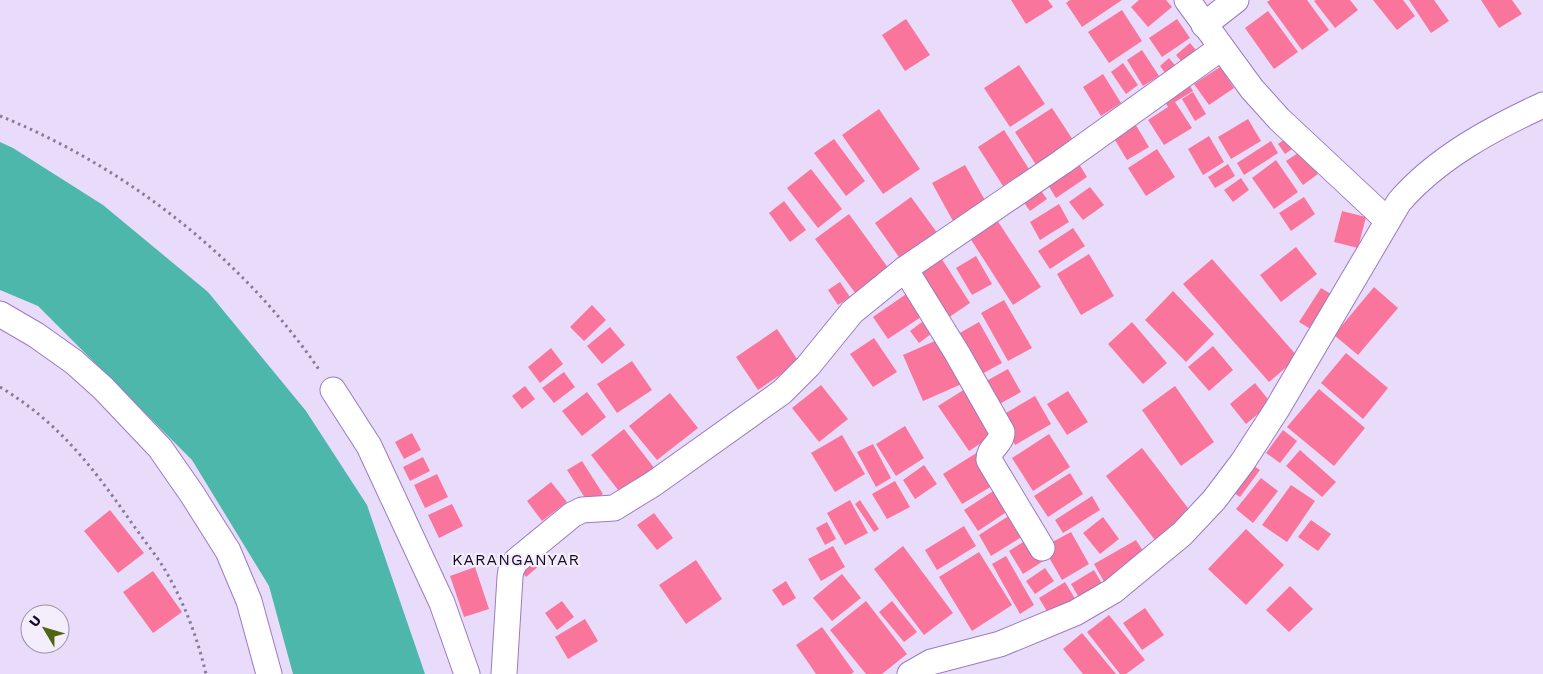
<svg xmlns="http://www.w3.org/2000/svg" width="1543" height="674" viewBox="0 0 1543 674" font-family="'Work Sans',sans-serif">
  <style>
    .water { fill: #4cb7aa }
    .building { fill: #fa759b }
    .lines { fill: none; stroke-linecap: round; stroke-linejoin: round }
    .street-casing { stroke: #9b7bc2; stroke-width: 27 }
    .path { stroke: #887b98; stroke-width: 3; stroke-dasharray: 2.5 4; stroke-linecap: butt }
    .street { stroke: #fff; stroke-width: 25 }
    .labels { text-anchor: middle; stroke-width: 4.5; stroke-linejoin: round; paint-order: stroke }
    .quarter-label { font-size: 16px; letter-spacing: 1px; fill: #160923; stroke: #f3edfc }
  </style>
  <rect width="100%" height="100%" fill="#e9dcfb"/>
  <path class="water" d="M0 142 13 148 103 205 208 292 306 411 367 505 425 674H293L269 586 192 460 38 306 0 290Z"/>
  <g class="building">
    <path d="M1011 0H1048L1053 7 1026 24Z"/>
    <path d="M1070 0H1122L1082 27 1066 3Z"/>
    <path d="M1139 0H1166L1172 7 1148 27 1131 7Z"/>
    <path d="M1270 0H1307L1329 30 1302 50 1267 2Z"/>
    <path d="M1316 0H1350L1358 10 1335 28 1314 1Z"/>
    <path d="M1373 0H1403L1415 16 1397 30Z"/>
    <path d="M1409 0H1434L1449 21 1431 33Z"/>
    <path d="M1481 0H1512L1522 14 1499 28Z"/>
    <path d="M1122 10 1142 41 1109 63 1088 32Z"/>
    <path d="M1268 11 1298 52 1274 69 1245 28Z"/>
    <path d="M906 19 930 55 905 71 882 35Z"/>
    <path d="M1177 19 1190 38 1162 57 1149 38Z"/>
    <path d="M1190 43 1201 56 1187 68 1176 55Z"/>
    <path d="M1142 50 1159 76 1143 86 1127 60Z"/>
    <path d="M1169 58 1179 70 1169 78 1160 66Z"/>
    <path d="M1123 63 1138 85 1126 94 1111 72Z"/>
    <path d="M1019 65 1045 104 1010 127 984 88Z"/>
    <path d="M1220 67 1234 88 1209 105 1194 84Z"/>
    <path d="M1103 74 1121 103 1101 116 1083 87Z"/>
    <path d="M1185 78 1193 91 1175 102 1192 128 1164 145 1148 120 1168 107 1160 93Z"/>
    <path d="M1193 92 1206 114 1195 121 1182 99Z"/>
    <path d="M1052 108 1075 143 1038 168 1015 132Z"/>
    <path d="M879 109 920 169 883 194 842 135Z"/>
    <path d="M1248 119 1261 141 1231 159 1218 137Z"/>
    <path d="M1134 122 1149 147 1127 160 1112 135Z"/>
    <path d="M1004 130 1029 169 1003 186 978 147Z"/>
    <path d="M1291 135 1298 145 1285 154 1278 144Z"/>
    <path d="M1209 136 1224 162 1203 175 1188 149Z"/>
    <path d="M834 139 865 181 846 196 814 153Z"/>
    <path d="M1271 141 1278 153 1244 175 1237 163Z"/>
    <path d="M1157 149 1175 177 1146 196 1128 168Z"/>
    <path d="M1301 151 1318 174 1303 185 1286 161Z"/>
    <path d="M1076 159 1087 177 1056 198 1045 180Z"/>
    <path d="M1276 160 1298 192 1274 209 1252 178Z"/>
    <path d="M1228 164 1235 176 1215 188 1208 177Z"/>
    <path d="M965 165 986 202 953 221 932 183Z"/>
    <path d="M811 169 842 209 818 228 787 188Z"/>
    <path d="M1241 178 1249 190 1233 202 1224 190Z"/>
    <path d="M1036 184 1047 199 1030 211 1019 196Z"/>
    <path d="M1090 187 1104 205 1083 220 1069 202Z"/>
    <path d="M911 197 938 234 901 260 875 223Z"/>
    <path d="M1304 197 1315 214 1291 231 1279 213Z"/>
    <path d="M784 201 806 230 790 242 769 213Z"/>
    <path d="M1059 204 1069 222 1040 240 1030 222Z"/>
    <path d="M1342 211 1366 217 1358 248 1334 242Z"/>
    <path d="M849 214 889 269 856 294 815 239Z"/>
    <path d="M995 217 1041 287 1013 305 968 235Z"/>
    <path d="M1073 228 1085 246 1050 269 1038 251Z"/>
    <path d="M1296 247 1317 274 1281 302 1260 275Z"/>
    <path d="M936 250 970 303 942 322 907 270Z"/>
    <path d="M1089 254 1114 296 1081 315 1057 274Z"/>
    <path d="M976 256 992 284 972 295 956 268Z"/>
    <path d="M1212 259 1298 357 1269 382 1183 284Z"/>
    <path d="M840 282 850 297 838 305 828 290Z"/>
    <path d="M1374 287 1398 308 1358 355 1334 335Z"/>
    <path d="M1321 288 1341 300 1319 334 1299 322Z"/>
    <path d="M1173 291 1214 334 1186 362 1145 320Z"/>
    <path d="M909 292 924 315 888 339 873 317Z"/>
    <path d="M1004 300 1032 348 1008 361 981 313Z"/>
    <path d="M592 305 606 320 584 341 570 327Z"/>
    <path d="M930 316 939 328 919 343 910 331Z"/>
    <path d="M979 322 1002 363 980 375 958 334Z"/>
    <path d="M1132 322 1167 363 1143 384 1108 344Z"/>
    <path d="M610 327 625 345 602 364 587 346Z"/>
    <path d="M777 329 799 362 758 390 736 357Z"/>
    <path d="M944 337 964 383 923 401 903 355Z"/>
    <path d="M874 338 897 372 873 387 850 354Z"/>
    <path d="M1213 346 1233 370 1209 391 1188 367Z"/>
    <path d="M551 348 563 364 540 383 528 367Z"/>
    <path d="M1346 353 1388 388 1363 419 1321 383Z"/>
    <path d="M632 361 652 390 617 413 597 384Z"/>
    <path d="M1008 369 1021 392 992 408 979 385Z"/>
    <path d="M564 372 575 387 554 403 542 388Z"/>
    <path d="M1255 383 1271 403 1246 424 1230 404Z"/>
    <path d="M821 385 848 419 819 442 792 408Z"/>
    <path d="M525 386 535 399 522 409 512 396Z"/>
    <path d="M1175 386 1214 442 1181 466 1142 410Z"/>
    <path d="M965 389 995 434 969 451 938 406Z"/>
    <path d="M1319 389 1365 428 1334 466 1287 427Z"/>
    <path d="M1068 391 1088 422 1067 435 1047 404Z"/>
    <path d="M587 392 606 417 582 436 562 411Z"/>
    <path d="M670 393 698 428 657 460 629 426Z"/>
    <path d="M1035 396 1051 424 1015 445 999 417Z"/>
    <path d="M905 426 924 458 896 476 876 444Z"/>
    <path d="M624 429 655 469 622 495 591 455Z"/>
    <path d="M1283 430 1297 441 1280 463 1266 453Z"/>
    <path d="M412 433 421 450 404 459 395 442Z"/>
    <path d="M1049 434 1070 467 1033 491 1012 458Z"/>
    <path d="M842 435 865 474 835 492 811 453Z"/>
    <path d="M873 444 891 478 876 487 857 452Z"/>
    <path d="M1142 448 1194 516 1158 544 1106 476Z"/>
    <path d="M1300 450 1336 482 1322 497 1286 466Z"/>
    <path d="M978 452 997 483 962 504 943 474Z"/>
    <path d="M423 457 430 471 410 481 403 467Z"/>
    <path d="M582 461 603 494 589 504 567 470Z"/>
    <path d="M1251 464 1260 470 1240 497 1231 491Z"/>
    <path d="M924 465 937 484 915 499 903 480Z"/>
    <path d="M1070 473 1083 494 1048 517 1034 496Z"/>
    <path d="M437 474 448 497 425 508 414 485Z"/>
    <path d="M1261 478 1278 491 1253 523 1236 509Z"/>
    <path d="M895 481 910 507 887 519 872 494Z"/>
    <path d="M551 482 567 502 542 521 527 501Z"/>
    <path d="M1291 485 1315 501 1287 542 1262 525Z"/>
    <path d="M998 488 1011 509 978 531 964 510Z"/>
    <path d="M1092 496 1100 510 1063 533 1055 520Z"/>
    <path d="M850 500 868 533 845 545 827 513Z"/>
    <path d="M860 500 879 529 874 532 855 504Z"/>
    <path d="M452 504 463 526 439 538 428 515Z"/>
    <path d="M110 510 144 553 118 573 84 531Z"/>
    <path d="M1018 510 1031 531 991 556 979 535Z"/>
    <path d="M654 513 673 538 657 550 637 525Z"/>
    <path d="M1103 517 1119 539 1100 554 1083 533Z"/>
    <path d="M1311 520 1331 534 1318 551 1298 537Z"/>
    <path d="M827 522 836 539 825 545 816 528Z"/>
    <path d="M964 526 976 546 937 570 925 550Z"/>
    <path d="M1246 529 1284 565 1246 605 1208 569Z"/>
    <path d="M1071 532 1089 564 1062 580 1043 547Z"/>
    <path d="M1031 537 1045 560 1023 574 1009 551Z"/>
    <path d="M1136 540 1150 562 1107 587 1094 564Z"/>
    <path d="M833 546 845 567 821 581 808 559Z"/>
    <path d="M903 546 953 613 924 635 874 569Z"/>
    <path d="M537 549 546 560 526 577 517 566Z"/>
    <path d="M979 552 1012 605 972 631 939 577Z"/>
    <path d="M1006 556 1034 605 1020 614 992 564Z"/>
    <path d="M696 560 722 599 686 624 659 585Z"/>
    <path d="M475 567 489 609 464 617 450 576Z"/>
    <path d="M1045 568 1054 581 1035 594 1026 581Z"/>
    <path d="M1094 570 1104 587 1081 601 1071 584Z"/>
    <path d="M153 571 182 612 153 633 123 592Z"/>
    <path d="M842 574 861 598 832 621 813 598Z"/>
    <path d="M786 581 796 598 783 606 772 590Z"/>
    <path d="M1065 582 1077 602 1051 618 1039 598Z"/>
    <path d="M1290 586 1313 609 1289 632 1266 610Z"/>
    <path d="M562 601 574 617 557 630 545 613Z"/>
    <path d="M866 601 907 654 882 674H866L830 630Z"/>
    <path d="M892 601 917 632 904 642 879 612Z"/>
    <path d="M1145 608 1164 635 1142 650 1123 623Z"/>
    <path d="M1109 615 1145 660 1126 674H1120L1087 632Z"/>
    <path d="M585 619 598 641 568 659 555 637Z"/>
    <path d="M822 627 854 672 851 674H816L796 645Z"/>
    <path d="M1082 633 1116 674H1083L1063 649Z"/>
  </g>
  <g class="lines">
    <defs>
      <g id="street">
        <path d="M1187 0 1252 89 1279 119 1387 220"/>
        <path d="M1204 25 1236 0"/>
        <path d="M905 269 957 353 1002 432C1002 444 988 448 989 460L1042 548"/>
        <path d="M0 314 36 335 74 362 103 388 160 448 192 494 228 551 249 601 269 674"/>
        <path d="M333 390 369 446 442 603 467 674"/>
        <path d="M504 674 510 577 511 570 516 561 572 515 582 510 614 508 653 484 782 392 808 366 852 312 905 269 1062 162 1221 48"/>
        <path d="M910 674 931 662 1000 644 1075 613 1113 591 1182 534 1214 500 1242 463 1277 409 1399 202C1437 158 1491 129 1543 105"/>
      </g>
    </defs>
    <use href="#street" class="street-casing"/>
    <g class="path">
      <path d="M0 116C126 167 243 258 320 371"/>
      <path d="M0 387C58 422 91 465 129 519 140 535 152 550 162 565 183 599 197 636 206 674"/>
    </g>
    <use href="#street" class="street"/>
  </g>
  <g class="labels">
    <g class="quarter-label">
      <text x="516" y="565">KARANGANYAR</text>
    </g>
  </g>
  <g transform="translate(45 629) rotate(308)"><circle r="24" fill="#f3edfc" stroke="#9b92a5"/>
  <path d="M0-4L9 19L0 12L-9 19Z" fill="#4f6512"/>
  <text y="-8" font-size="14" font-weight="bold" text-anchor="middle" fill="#160923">U</text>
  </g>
</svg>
